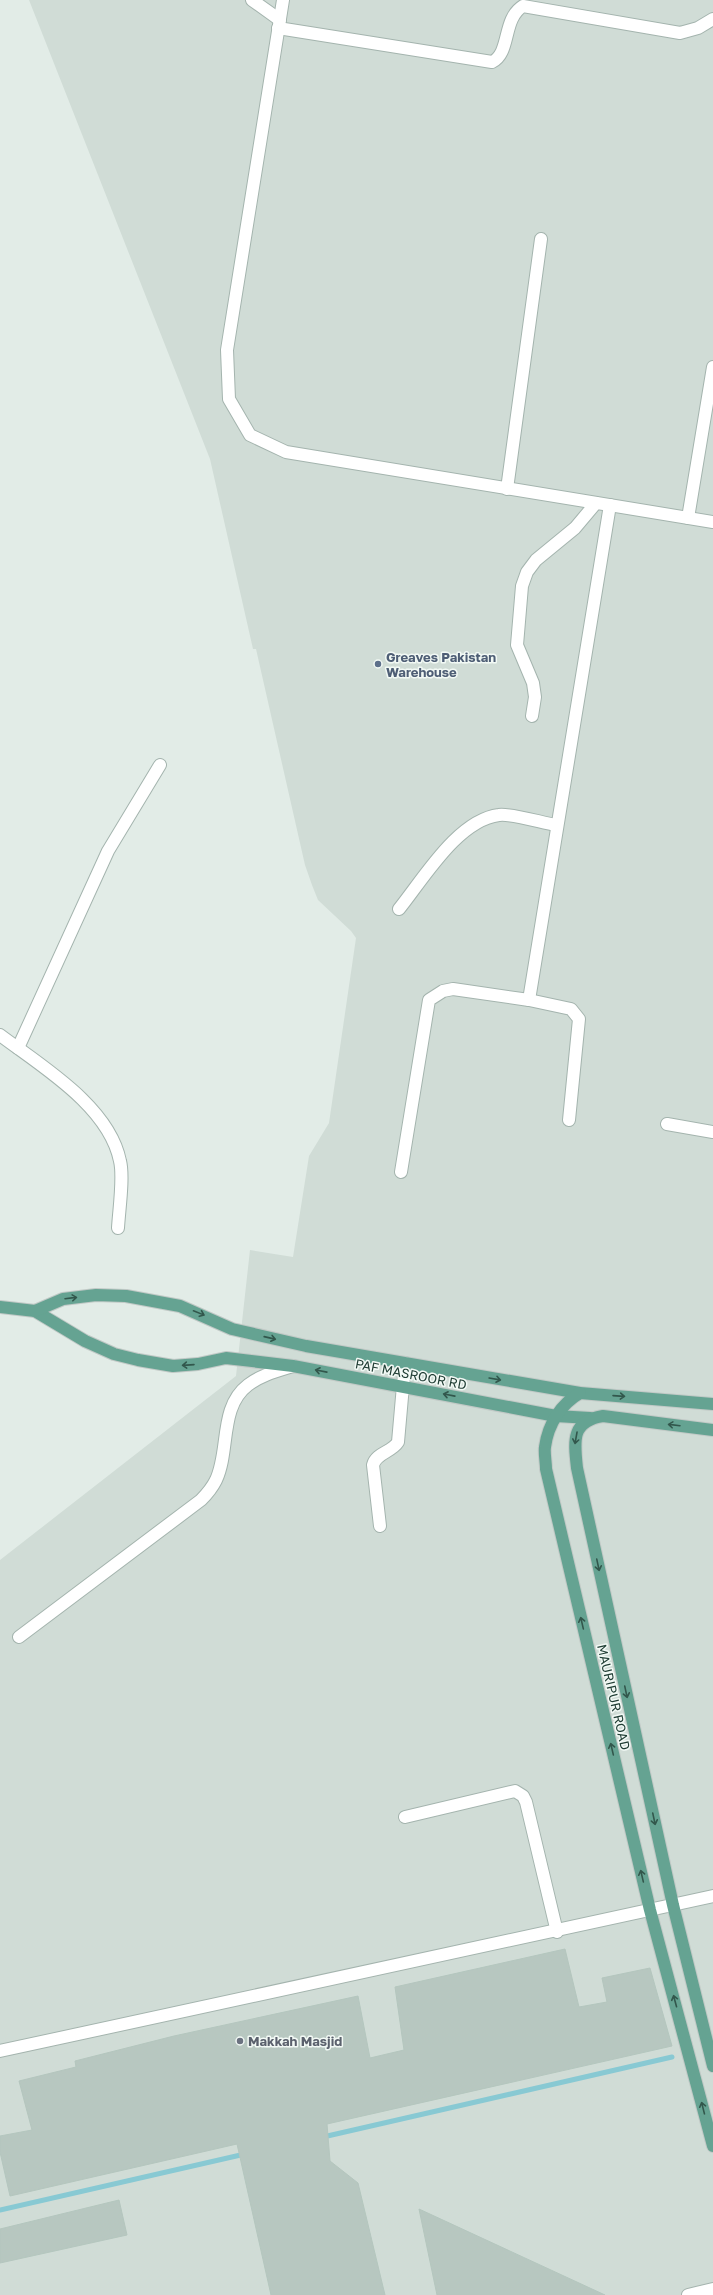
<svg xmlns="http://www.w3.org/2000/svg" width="713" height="2295" viewBox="0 0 713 2295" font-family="'Golos Text',sans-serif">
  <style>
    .built { fill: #d0dcd6 }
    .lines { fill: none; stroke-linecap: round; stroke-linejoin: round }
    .stream { stroke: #88c9d3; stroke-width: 5 }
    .building { fill: #b7c7c0; stroke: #b4c6be }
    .minor-casing { stroke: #a4b4ae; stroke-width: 14 }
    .major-casing { stroke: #c1c9c6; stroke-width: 14 }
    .minor { stroke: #fff; stroke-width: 12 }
    .major { stroke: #65a392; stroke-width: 12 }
    .oneway { stroke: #32574c }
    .service-dot { fill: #5c6f8a; stroke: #f2f9f5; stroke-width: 1.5 }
    .worship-dot { fill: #6b7280; stroke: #f2f9f5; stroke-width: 1.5 }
    .labels { text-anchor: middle; stroke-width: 3; stroke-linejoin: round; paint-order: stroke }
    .service-label { font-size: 13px; font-weight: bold; fill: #4e5e75; stroke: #f2f9f5; text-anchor: start }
    .street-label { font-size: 13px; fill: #213e35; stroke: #f2f9f5 }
    .worship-label { font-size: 13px; font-weight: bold; fill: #5b616d; stroke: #f2f9f5; text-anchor: start }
  </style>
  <rect width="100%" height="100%" fill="#e2ece7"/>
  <path class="built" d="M29 0H713V2295H0V1560L236 1376 250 1250 293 1257 309 1156 329 1123 356 938 351 931 318 900 312 885 305 865 256 649H253L210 459Z"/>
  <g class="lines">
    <g class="stream">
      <path d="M323 2137 672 2057"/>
      <path d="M0 2210 245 2154"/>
    </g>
  </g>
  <g class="building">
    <path d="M565 1949 579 2007 607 2002 602 1978 650 1968 672 2046 327 2124 330 2161 358 2183 385 2295H271L237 2144 10 2196 0 2152V2136L32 2130 19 2081 76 2067 75 2061 174 2036 358 1996 370 2058 404 2050 395 1987Z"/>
    <path d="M119 2200 127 2235 0 2263V2229Z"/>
    <path d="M419 2209 605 2295H437Z"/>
  </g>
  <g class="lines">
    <defs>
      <g id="minor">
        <path d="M252 0 280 20"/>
        <path d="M283 0 227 350 229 399 250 435 286 452 713 522"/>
        <path d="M278 28 492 62C511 53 502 19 523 6L680 33 698 28 713 19"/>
        <path d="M507 489 541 239"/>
        <path d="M688 518 713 367"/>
        <path d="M532 716 535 697 533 683 517 645 522 586 527 572 536 560 575 528 596 503"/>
        <path d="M399 909C424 878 458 820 499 815 510 813 543 823 556 825"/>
        <path d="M529 1000 610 505"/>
        <path d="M0 1035C41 1066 109 1106 120 1161 124 1177 119 1210 118 1228"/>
        <path d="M18 1048 108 851 160 765"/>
        <path d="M667 1124 713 1132"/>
        <path d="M401 1172 429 1000 443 991 453 989 529 1000 571 1009 579 1019 569 1120"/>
        <path d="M380 1526 373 1465C376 1453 392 1452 398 1442L405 1363"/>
        <path d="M19 1637 201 1500C207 1494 212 1488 216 1480 230 1450 219 1407 248 1385 261 1375 277 1371 293 1366"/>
        <path d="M405 1817 515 1791 523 1796 526 1802 557 1932"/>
        <path d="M0 2051 713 1896"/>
        <path d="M688 2295 713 2289"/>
      </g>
      <g id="major">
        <path d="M0 1307 35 1311 85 1341 114 1354 138 1360 173 1366 198 1364 226 1358 293 1366 556 1416 590 1418"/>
        <path d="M35 1311 63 1299 96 1295 126 1296 180 1306 232 1329 306 1346 580 1393 713 1404"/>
        <path d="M580 1393C561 1404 548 1424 545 1447 544 1453 546 1462 546 1469L650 1910 713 2146"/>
        <path d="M713 1430 603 1416C571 1421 574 1441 577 1468L673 1905 713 2066"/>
      </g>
    </defs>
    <use href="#minor" class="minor-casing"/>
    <use href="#major" class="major-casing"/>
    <use href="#minor" class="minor"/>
    <use href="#major" class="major"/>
  </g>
  <defs><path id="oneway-shaft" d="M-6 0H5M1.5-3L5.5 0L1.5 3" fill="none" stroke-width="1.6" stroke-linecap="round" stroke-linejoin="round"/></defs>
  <g class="oneway">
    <use href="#oneway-shaft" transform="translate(71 1298) rotate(-7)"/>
    <use href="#oneway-shaft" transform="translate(199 1313) rotate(22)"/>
    <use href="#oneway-shaft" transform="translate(270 1338) rotate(13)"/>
    <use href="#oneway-shaft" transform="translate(188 1365) rotate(176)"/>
    <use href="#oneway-shaft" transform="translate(321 1371) rotate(-169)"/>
    <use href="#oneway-shaft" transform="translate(495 1379) rotate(10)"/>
    <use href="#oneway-shaft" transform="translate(449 1395) rotate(-169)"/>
    <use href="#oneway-shaft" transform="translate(619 1396) rotate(4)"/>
    <use href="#oneway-shaft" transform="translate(674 1425) rotate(-173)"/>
    <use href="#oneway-shaft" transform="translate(576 1438) rotate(100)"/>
    <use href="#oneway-shaft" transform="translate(598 1565) rotate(78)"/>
    <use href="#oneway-shaft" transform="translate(582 1623) rotate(-103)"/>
    <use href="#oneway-shaft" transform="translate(626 1692) rotate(78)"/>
    <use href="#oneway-shaft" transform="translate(612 1749) rotate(-103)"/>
    <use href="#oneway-shaft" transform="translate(654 1819) rotate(78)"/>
    <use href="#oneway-shaft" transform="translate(642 1876) rotate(-103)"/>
    <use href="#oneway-shaft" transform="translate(675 2001) rotate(-105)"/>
    <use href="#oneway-shaft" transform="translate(703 2108) rotate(-104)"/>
  </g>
  <circle class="service-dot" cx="378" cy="664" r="4"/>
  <circle class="worship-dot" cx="240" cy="2041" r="4"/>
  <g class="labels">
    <g class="service-label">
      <text x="386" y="662">Greaves Pakistan<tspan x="386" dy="15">Warehouse</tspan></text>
    </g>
    <g class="street-label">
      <text transform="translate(411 1374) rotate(11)" y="5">PAF MASROOR RD</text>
      <text transform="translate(614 1697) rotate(77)" y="5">MAURIPUR ROAD</text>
    </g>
    <g class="worship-label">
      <text x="248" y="2046">Makkah Masjid</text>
    </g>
  </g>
</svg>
